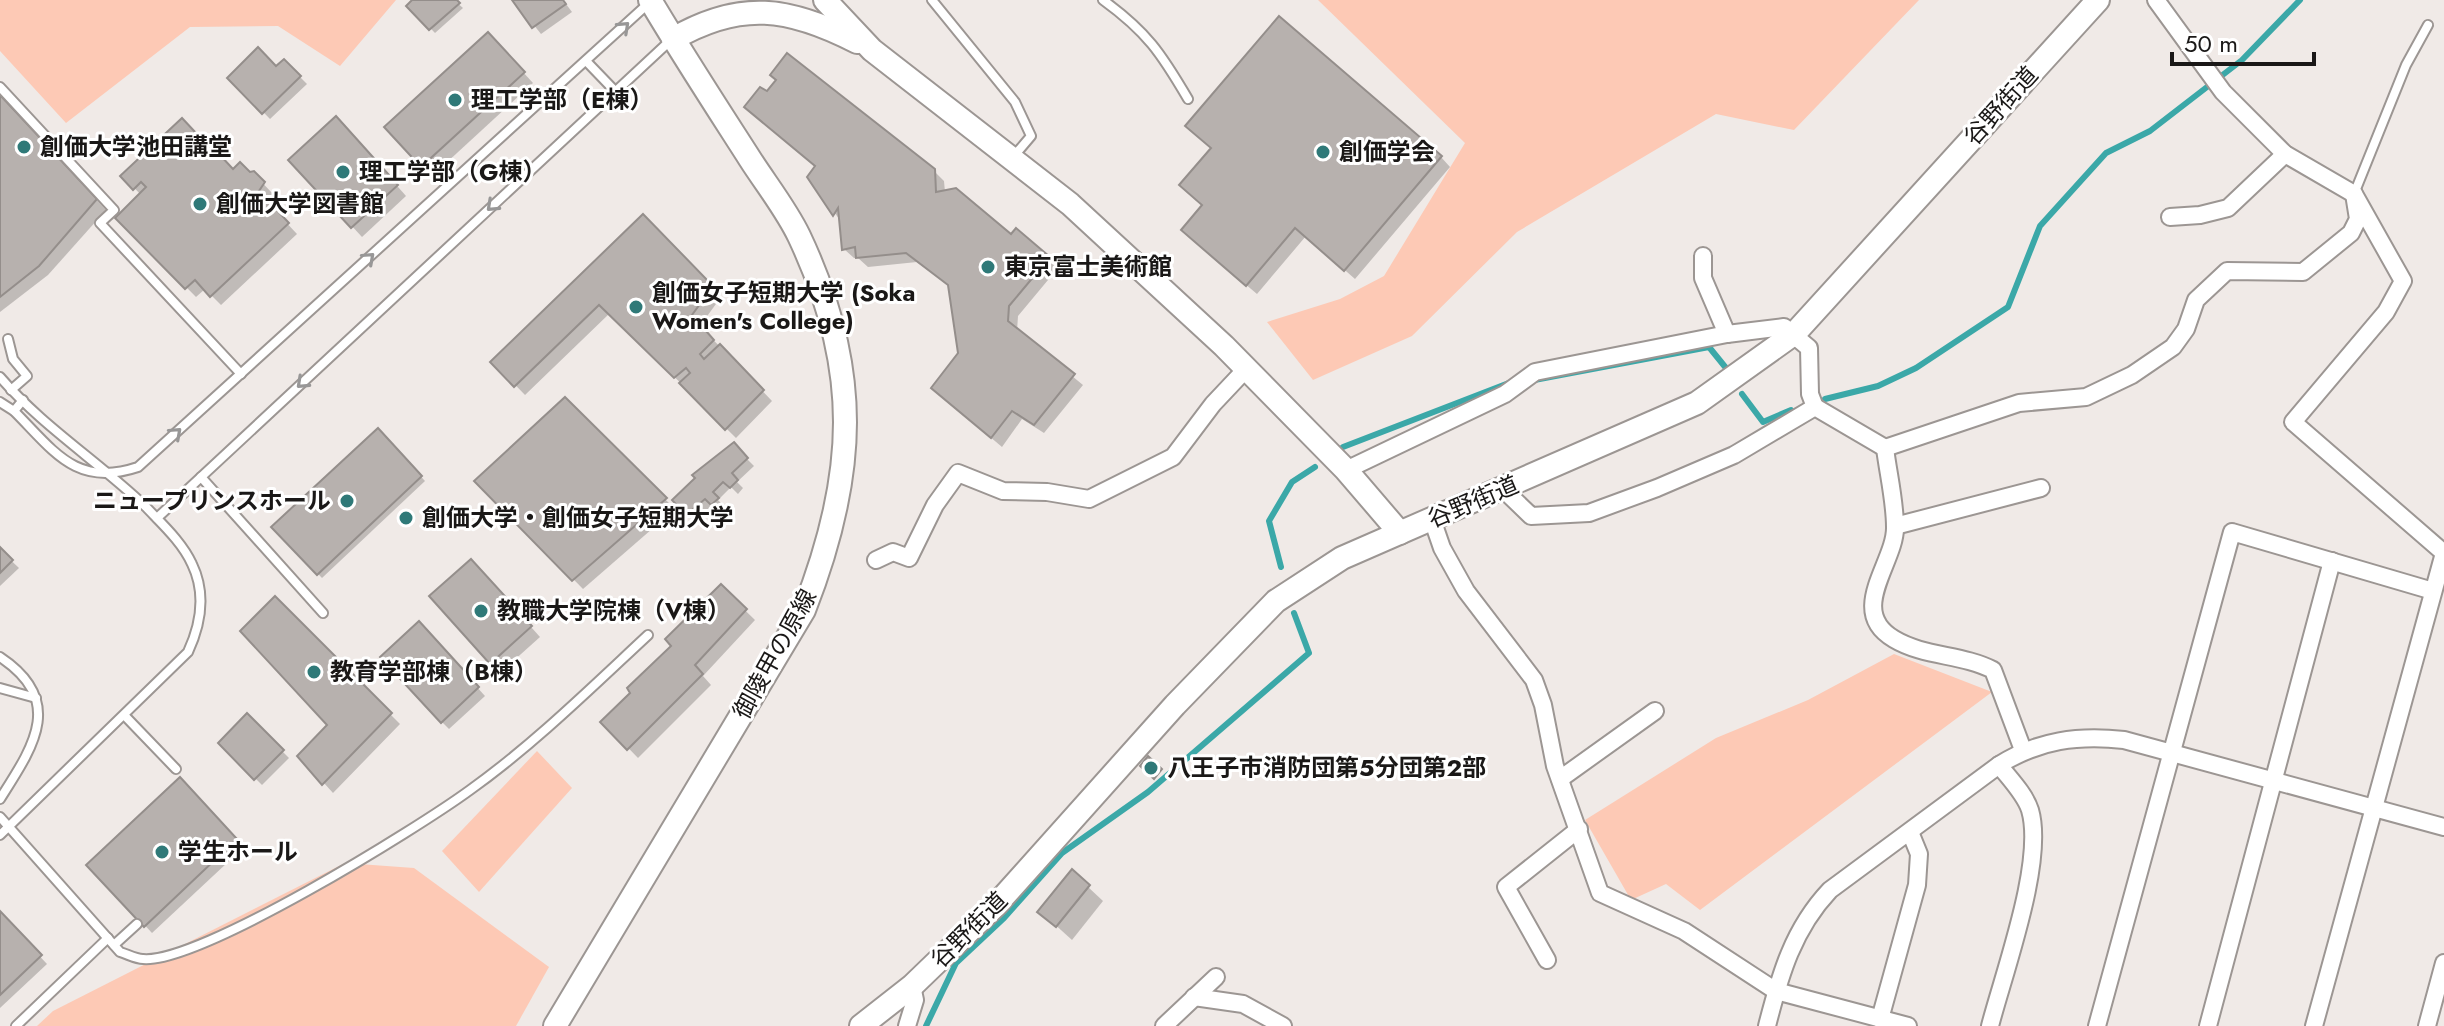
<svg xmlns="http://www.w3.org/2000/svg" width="2444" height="1026" viewBox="0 0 2444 1026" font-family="Jost,'Noto Sans JP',sans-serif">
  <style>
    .green { fill: #fdc9b5 }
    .shadow { fill: #0003 }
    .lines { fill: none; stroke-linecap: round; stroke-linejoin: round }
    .stream { stroke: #3ba8a8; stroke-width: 6 }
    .building { fill: #b7b1ae; stroke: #948e8b; stroke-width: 2 }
    .lane-casing { stroke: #9c9693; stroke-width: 12 }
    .street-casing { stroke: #9c9693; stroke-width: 20 }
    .secondary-casing { stroke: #9c9693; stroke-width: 26 }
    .lane { stroke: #fff; stroke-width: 8 }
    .street { stroke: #fff; stroke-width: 16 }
    .secondary { stroke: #fff; stroke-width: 22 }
    .oneway { stroke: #989797 }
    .poi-dot { fill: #2f7978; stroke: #fff; stroke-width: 3 }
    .labels { text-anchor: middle; stroke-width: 6; stroke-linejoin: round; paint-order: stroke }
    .poi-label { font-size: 24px; font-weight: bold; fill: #1a1817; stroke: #fff; text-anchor: start }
    .street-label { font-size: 24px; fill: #1a1817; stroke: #fff }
  </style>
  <rect width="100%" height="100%" fill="#f0eae7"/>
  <g class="green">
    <path d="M0 0H396L340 66 278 26 190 27 66 123 0 51Z"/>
    <path d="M1318 0H1919L1794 130 1716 114 1517 232 1412 336 1313 380 1267 322 1340 299 1384 276 1465 143Z"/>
    <path d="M1894 654 1992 692 1700 910 1666 884 1631 900 1585 820 1716 738 1808 700Z"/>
    <path d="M537 751 572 788 479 892 442 851Z"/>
    <path d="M345 863 414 868 549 967 516 1026H37L53 1011Z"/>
  </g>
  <g class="shadow">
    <path d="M415 0H454L463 8 435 33 409 6Z"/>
    <path d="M514 0H563L572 12 541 34Z"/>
    <path d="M498 45 533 83 432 176 387 128Z"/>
    <path d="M284 61 307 84 270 119 230 78 276 69Z"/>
    <path d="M0 97 106 210 48 275 0 312Z"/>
    <path d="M182 121 234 171 254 174 273 194 267 202 297 234 221 305 205 289 196 297 118 218 141 195 123 176Z"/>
    <path d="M346 128 406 196 362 237 291 160Z"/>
    <path d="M1441 157 1450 167 1355 279 1306 236 1257 294 1193 240Z"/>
    <path d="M934 171 944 181 945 192 1058 268 1018 316 1017 331 1083 385 1044 433 1022 419 1002 447 943 397 960 354 950 287 917 262 868 267 858 258H854L844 249 842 223 809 177Z"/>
    <path d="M643 216 721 297 700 326 772 401 736 438 610 313 525 395 493 362Z"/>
    <path d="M565 400 675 509 583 589 477 481Z"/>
    <path d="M378 430 425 481 322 578 274 527Z"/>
    <path d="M733 445 754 466 737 482 743 488 738 494 731 487 718 500 724 506 719 511 713 505 694 521 675 500Z"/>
    <path d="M0 550 19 568 0 586Z"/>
    <path d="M481 571 540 637 501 672 432 596Z"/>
    <path d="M721 587 755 620 703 676 711 685 638 758 603 722 633 694Z"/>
    <path d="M275 599 400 724 333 793 324 783 330 725Z"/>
    <path d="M426 631 485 696 449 729 442 722Z"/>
    <path d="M247 716 289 758 262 785 220 743Z"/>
    <path d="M180 780 243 848 152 933 89 865Z"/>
    <path d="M1072 872 1103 901 1072 940 1040 911Z"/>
    <path d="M0 914 47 964 0 1008Z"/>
  </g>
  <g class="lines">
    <g class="stream">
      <path d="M1529 381 1709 347 1726 368"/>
      <path d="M1742 394 1763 422 1791 410"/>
      <path d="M1825 399 1878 386 1916 368 2008 307 2040 226 2106 153 2150 131 2242 60 2300 0"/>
      <path d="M1343 447 1514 381"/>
      <path d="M1281 567 1269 521 1292 482 1315 467"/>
      <path d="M926 1026 956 963 1004 918 1062 853 1148 792 1309 653 1294 613"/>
    </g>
  </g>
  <g class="building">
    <path d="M412 0H457L460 3 429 30 406 6Z"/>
    <path d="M512 0H563L566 4 532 28Z"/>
    <path d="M1279 16 1442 156 1344 271 1295 228 1246 286 1181 230 1202 205 1179 185 1211 148 1185 126Z"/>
    <path d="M488 32 525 72 421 167 384 127Z"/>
    <path d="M258 47 276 66 284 59 301 76 262 114 227 78Z"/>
    <path d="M787 53 935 169 936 192 956 188 1011 234 1016 228 1050 257 1009 306 1008 321 1075 374 1034 425 1012 411 991 438 931 388 958 353 948 285 906 253 856 258 855 247 842 250 838 208 833 216 807 177 815 166 744 107 760 87 767 91 776 80 770 75Z"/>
    <path d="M0 95 97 199 39 266 0 297Z"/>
    <path d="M336 116 398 185 351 228 288 160Z"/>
    <path d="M182 118 196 133 179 148 187 155 205 139 233 169 240 162 250 172 254 171 265 182 259 191 289 223 210 297 195 280 185 289 115 218 146 187 141 182 133 190 120 176Z"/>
    <path d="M643 214 713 286 692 315 714 340 700 354 704 359 720 344 764 390 725 430 679 383 690 373 686 368 674 378 599 305 514 387 490 362Z"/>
    <path d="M565 397 667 498 572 581 474 481Z"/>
    <path d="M378 428 422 476 317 575 271 527Z"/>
    <path d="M734 442 748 458 732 473 738 480 730 488 723 482 713 492 719 498 711 505 705 499 686 515 672 500 695 478 692 475Z"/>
    <path d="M0 547 13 560 0 573Z"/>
    <path d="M471 559 532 626 490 664 429 596Z"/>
    <path d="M721 584 747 609 695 665 703 674 627 750 600 722 630 693 627 688 671 646 665 639Z"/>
    <path d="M275 596 392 713 322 785 297 756 327 725 240 631Z"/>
    <path d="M419 621 479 687 441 723 380 657Z"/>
    <path d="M247 713 284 750 254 780 218 743Z"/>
    <path d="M1148 756 1162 769 1154 779 1140 766Z"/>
    <path d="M180 777 237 839 144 927 86 865Z"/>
    <path d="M1072 869 1090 885 1056 927 1037 912Z"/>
    <path d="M0 911 42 955 0 995Z"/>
  </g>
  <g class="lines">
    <defs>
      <g id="lane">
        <path d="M932 0 1015 102 1031 136 1014 156"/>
        <path d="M1103 0C1147 32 1161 53 1188 99"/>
        <path d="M587 62 614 90"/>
        <path d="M0 87 114 210 100 223 241 374"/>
        <path d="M2354 194 2406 65 2428 25"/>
        <path d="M8 339 13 359 27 376 11 390"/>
        <path d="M0 377C42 426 99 462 146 507 162 524 182 542 192 564 206 593 201 624 188 652L0 835"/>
        <path d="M0 402 14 411 23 400"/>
        <path d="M14 411C54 451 76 488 138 467L650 2"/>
        <path d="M201 477 323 613"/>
        <path d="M157 518 672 39"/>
        <path d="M0 657C66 701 33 747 0 799"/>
        <path d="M0 688 36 698"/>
        <path d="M125 716 176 769"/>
        <path d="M0 817 120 952C127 954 136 959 143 959 199 964 418 828 470 790 533 745 591 688 648 635"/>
        <path d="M114 945 137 924"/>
        <path d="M16 1026 108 938"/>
      </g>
      <g id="street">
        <path d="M2156 0 2223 92 2285 154 2354 194 2403 281 2386 312 2293 422 2444 553"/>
        <path d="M2170 217 2200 215 2228 208 2285 154"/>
        <path d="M1703 256V278L1727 334"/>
        <path d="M1885 448C1888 473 1895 501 1895 527 1896 562 1846 611 1894 639 1924 657 1962 654 1993 670L2023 750"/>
        <path d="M1346 470 1505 394 1535 372 1727 334 1784 327 1809 348 1810 394 1815 407"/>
        <path d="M1503 489 1531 516 1589 513 1657 488 1734 455 1815 407 1885 448 2019 403 2086 397 2132 375 2173 347 2186 329 2196 300 2227 271 2303 272 2351 233 2358 219 2354 194"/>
        <path d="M1432 519 1442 548 1466 591 1534 680 1543 705 1555 766 1600 893 1684 931 1776 991 1908 1026"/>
        <path d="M1895 526 2041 488"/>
        <path d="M876 560 893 552 909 558 935 505 958 473 1003 491 1047 492 1089 499 1173 457 1213 404 1246 369"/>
        <path d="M1560 779 1655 711"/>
        <path d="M1547 960 1506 887 1579 829"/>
        <path d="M1194 997 1243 1004 1283 1026"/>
        <path d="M1880 1019 1917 885 1919 854 1910 832"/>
        <path d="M907 1026 915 1000 912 986"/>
        <path d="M1164 1026 1216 977"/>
        <path d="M1767 1026C1780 975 1793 929 1830 890L1999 765C2039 740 2078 735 2124 740L2444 827"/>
        <path d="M1990 1026C2004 972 2045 861 2030 810 2025 794 2009 778 1999 765"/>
        <path d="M2097 1026 2232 532 2433 591"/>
        <path d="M2208 1026 2332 561"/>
        <path d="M2314 1026 2444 553"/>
        <path d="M2427 1026 2444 963"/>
      </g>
      <g id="secondary">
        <path d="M825 0 872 50 1070 204 1224 346 1346 470 1400 533"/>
        <path d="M673 39C740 0 789 7 857 42"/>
        <path d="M555 1026 804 610C857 475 862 369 799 236 786 209 766 184 750 159 716 106 682 54 650 0"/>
        <path d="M861 1026 912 986 996 905 1175 705 1276 601 1342 558 1697 403 1795 333 2098 0"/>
      </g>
    </defs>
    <use href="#lane" class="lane-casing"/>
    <use href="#street" class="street-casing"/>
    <use href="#secondary" class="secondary-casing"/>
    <use href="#lane" class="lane"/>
    <use href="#street" class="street"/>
    <use href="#secondary" class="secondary"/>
  </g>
  <defs><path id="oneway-chevron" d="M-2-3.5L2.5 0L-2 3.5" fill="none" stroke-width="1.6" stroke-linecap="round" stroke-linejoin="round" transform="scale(2)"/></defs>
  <g class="oneway">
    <use href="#oneway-chevron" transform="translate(624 27) rotate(-43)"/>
    <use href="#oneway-chevron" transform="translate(492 206) rotate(137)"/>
    <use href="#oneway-chevron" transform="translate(369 258) rotate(-42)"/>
    <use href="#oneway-chevron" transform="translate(302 383) rotate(137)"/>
    <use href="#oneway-chevron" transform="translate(176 433) rotate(-42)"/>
  </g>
  <g class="poi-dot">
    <circle cx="455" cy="100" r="8"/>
    <circle cx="24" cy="147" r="8"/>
    <circle cx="1323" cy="152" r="8"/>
    <circle cx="343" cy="172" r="8"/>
    <circle cx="200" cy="204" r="8"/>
    <circle cx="988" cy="267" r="8"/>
    <circle cx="636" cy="307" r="8"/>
    <circle cx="347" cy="501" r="8"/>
    <circle cx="406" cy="518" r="8"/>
    <circle cx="481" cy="611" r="8"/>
    <circle cx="314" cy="672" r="8"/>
    <circle cx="1151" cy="768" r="8"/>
    <circle cx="162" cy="852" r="8"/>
  </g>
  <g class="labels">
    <g class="poi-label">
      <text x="471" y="108">理工学部（E棟）</text>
      <text x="40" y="155">創価大学池田講堂</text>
      <text x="1339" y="160">創価学会</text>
      <text x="359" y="180">理工学部（G棟）</text>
      <text x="216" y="212">創価大学図書館</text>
      <text x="1004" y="275">東京富士美術館</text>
      <text x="652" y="301">創価女子短期大学 (Soka<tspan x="652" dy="28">Women's College)</tspan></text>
      <text x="331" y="509" text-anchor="end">ニュープリンスホール</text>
      <text x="422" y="526">創価大学・創価女子短期大学</text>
      <text x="497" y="619">教職大学院棟（V棟）</text>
      <text x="330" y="680">教育学部棟（B棟）</text>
      <text x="1167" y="776">八王子市消防団第5分団第2部</text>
      <text x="178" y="860">学生ホール</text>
    </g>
    <g class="street-label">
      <text transform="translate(2001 106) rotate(-48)" y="8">谷野街道</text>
      <text transform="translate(1473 502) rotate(-23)" y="8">谷野街道</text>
      <text transform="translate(775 654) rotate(-61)" y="8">御陵甲の原線</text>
      <text transform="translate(969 930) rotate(-45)" y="8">谷野街道</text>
    </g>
  </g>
  <path d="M2172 52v12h142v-12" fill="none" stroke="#1a1817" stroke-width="4"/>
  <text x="2184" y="52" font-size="24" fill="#1a1817" stroke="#ffffff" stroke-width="6" paint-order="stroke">50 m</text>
</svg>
